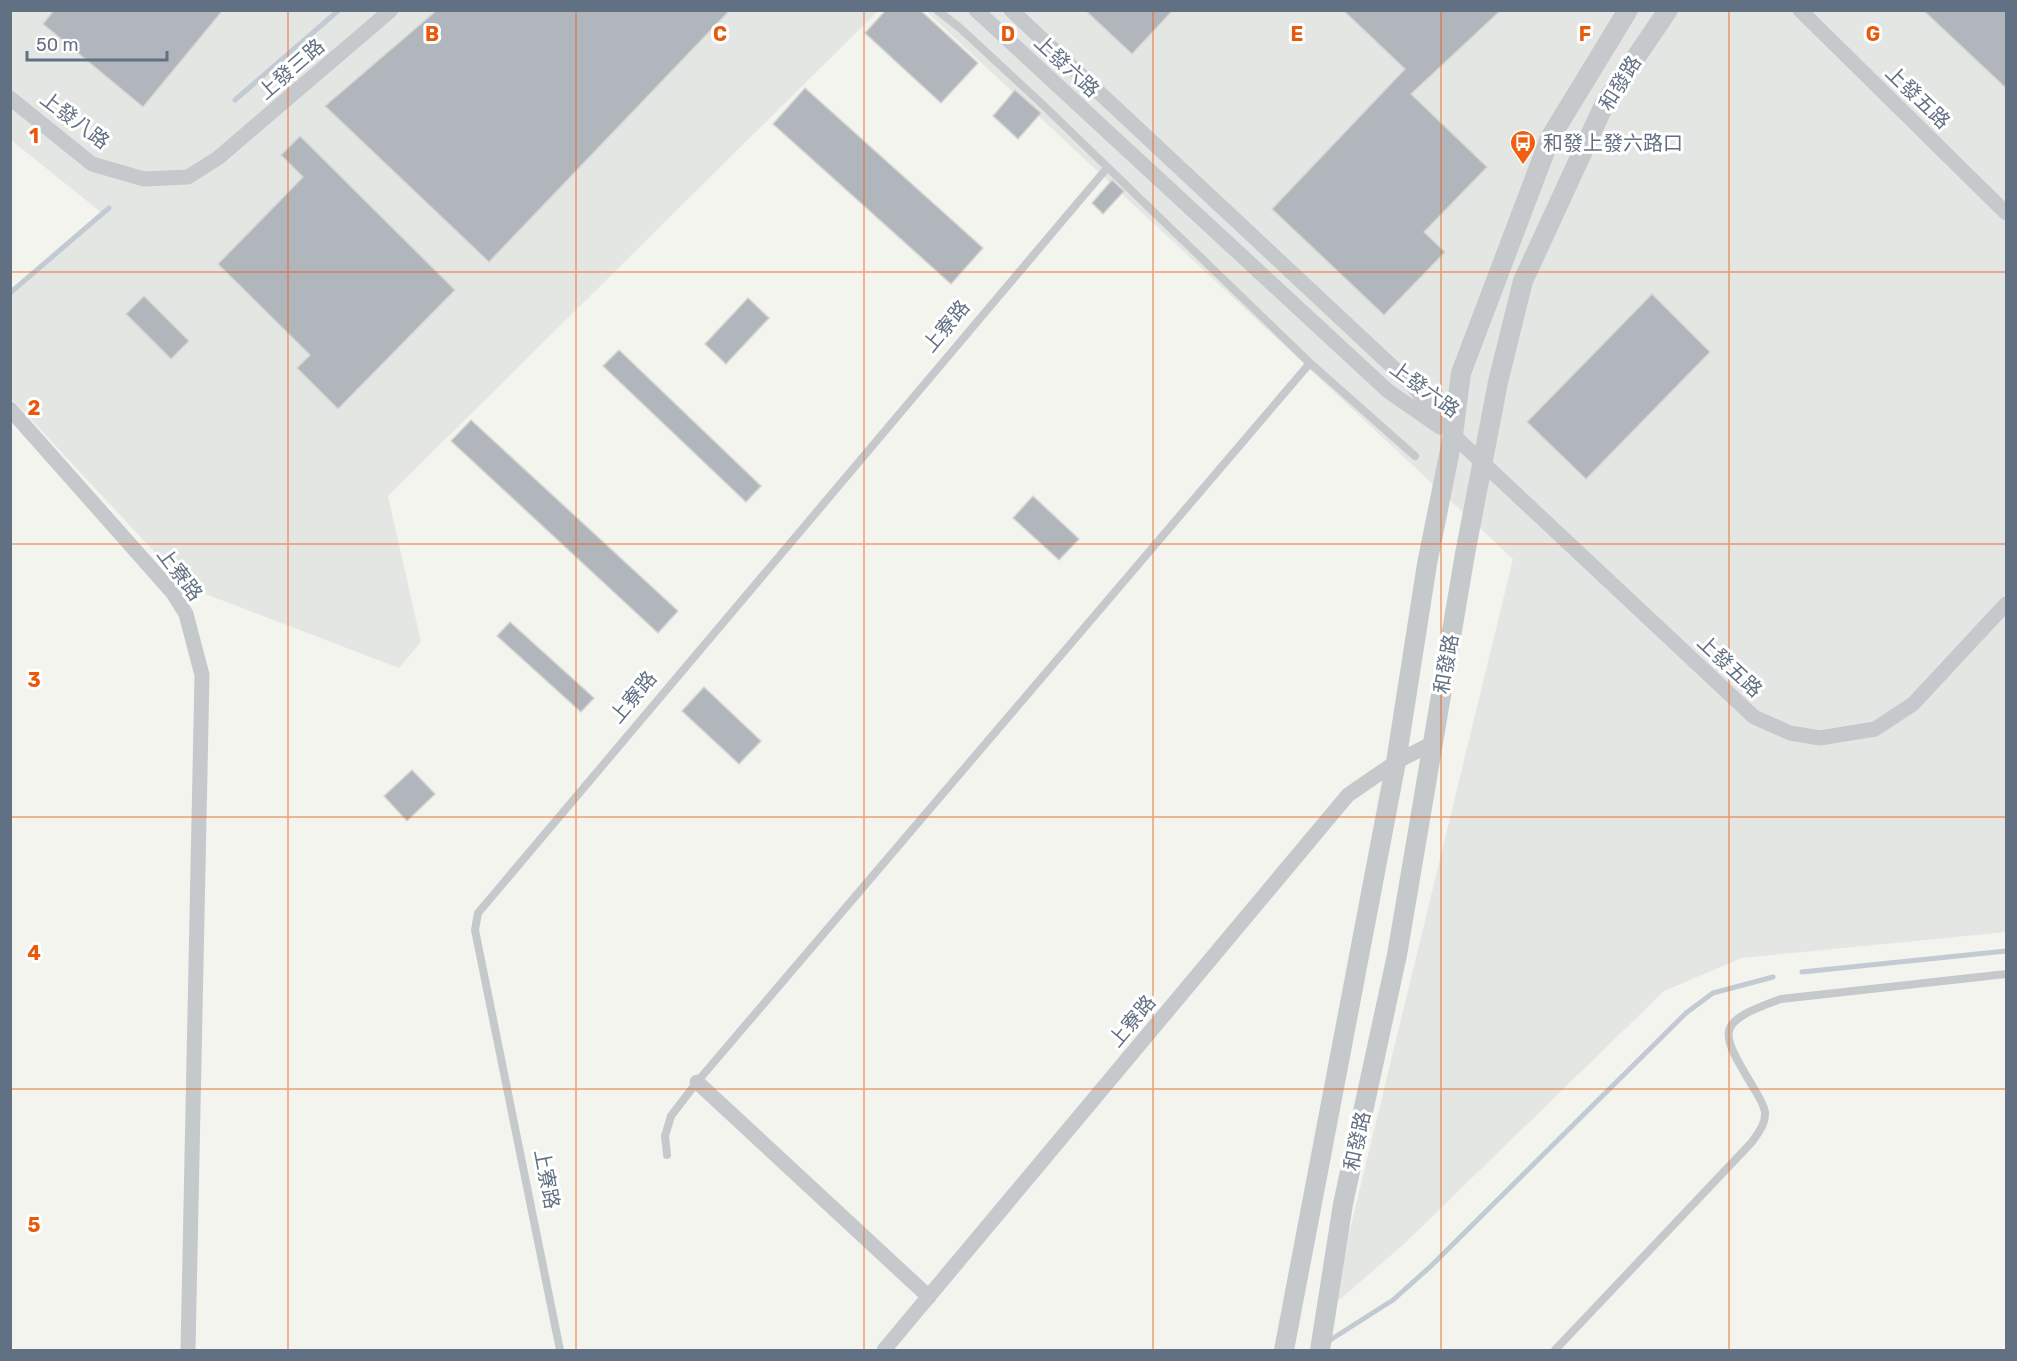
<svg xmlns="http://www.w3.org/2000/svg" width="2017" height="1361" viewBox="0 0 2017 1361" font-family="Rubik,'Noto Sans TC',sans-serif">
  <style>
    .built { fill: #e4e6e3 }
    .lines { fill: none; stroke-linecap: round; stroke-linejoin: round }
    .stream { stroke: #c2cbd1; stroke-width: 5 }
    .building { fill: #b0b6bc; stroke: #d5d5d2; stroke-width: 1.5 }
    .service { stroke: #c6c9cc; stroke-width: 8 }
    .minor { stroke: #c6c9cc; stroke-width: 15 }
    .tertiary { stroke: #c6c9cc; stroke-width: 20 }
    .grid { fill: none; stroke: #e8590c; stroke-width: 1.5; stroke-opacity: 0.55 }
    .labels { text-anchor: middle; stroke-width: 6; stroke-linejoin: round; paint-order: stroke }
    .street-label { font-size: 20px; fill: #617083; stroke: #fff }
    .poi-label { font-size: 20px; fill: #617083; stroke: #fff; text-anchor: start }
    .grid-label { font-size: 20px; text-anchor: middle; font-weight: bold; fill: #e8590c; stroke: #fff; stroke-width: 6; stroke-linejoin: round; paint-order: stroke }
  </style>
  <rect width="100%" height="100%" fill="#f4f4ef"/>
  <g class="built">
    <path d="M11 11H878L388 496 421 642 399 668 187 587 11 398 10 295 102 213 11 140Z"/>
    <path d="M926 11H2006V932L1742 958 1664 991 1404 1244 1331 1307 1513 559Z"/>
  </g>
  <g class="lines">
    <g class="stream">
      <path d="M235 100 339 10"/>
      <path d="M10 293 109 208"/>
      <path d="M1802 972 2006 951"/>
      <path d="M1327 1342 1393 1300 1431 1266 1686 1013 1713 993 1773 977"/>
    </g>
  </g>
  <g class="building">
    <path d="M54 10H223L143 107 43 24Z"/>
    <path d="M437 10H730L489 262 325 106Z"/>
    <path d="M886 10H920L978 63 941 103 865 33Z"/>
    <path d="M1085 10H1173L1132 54Z"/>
    <path d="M1343 10H1501L1411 94 1487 167 1424 232 1445 252 1384 315 1272 209 1405 69Z"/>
    <path d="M1923 10H2007V89Z"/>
    <path d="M805 88 983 248 951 284 773 124Z"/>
    <path d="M1015 90 1041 113 1018 139 993 116Z"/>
    <path d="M300 136 455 290 338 409 297 368 310 355 218 264 303 177 281 155Z"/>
    <path d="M1112 180 1124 191 1103 214 1092 203Z"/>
    <path d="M1652 294 1710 352 1586 479 1527 422Z"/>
    <path d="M144 296 189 341 171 359 126 314Z"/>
    <path d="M748 298 769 318 726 364 705 344Z"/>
    <path d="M619 350 761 486 746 502 603 366Z"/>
    <path d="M471 420 678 611 658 633 451 441Z"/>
    <path d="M1033 496 1079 539 1059 560 1013 518Z"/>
    <path d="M510 622 594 698 581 712 497 636Z"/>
    <path d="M704 687 761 741 739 764 682 711Z"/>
    <path d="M412 770 435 794 407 821 384 796Z"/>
  </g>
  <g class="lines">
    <g class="service">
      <path d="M937 10 960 28 1041 103 1310 363 1415 456"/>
      <path d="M667 1155 665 1136 671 1116 697 1082 1310 363"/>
      <path d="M560 1350 475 930 478 913 1107 168"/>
      <path d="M1555 1350 1752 1142C1758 1133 1766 1124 1765 1112 1764 1104 1757 1094 1753 1087 1719 1030 1714 1023 1781 999L2006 974"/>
    </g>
    <g class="minor">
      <path d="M976 10 1388 391 1440 427"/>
      <path d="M1011 10 1413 386 1453 435 1754 717 1790 733 1820 738 1875 729 1913 704 2006 604"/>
      <path d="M1800 10 2006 213"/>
      <path d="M10 98 92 164 144 179 188 177 218 158 391 10"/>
      <path d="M10 409 173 593 186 614 202 675 188 1350"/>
      <path d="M697 1082 929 1297"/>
      <path d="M884 1350 1348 795 1396 762 1433 743"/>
    </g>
    <g class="tertiary">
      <path d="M1284 1350 1396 762 1427 564 1453 435 1461 373 1550 138 1628 10"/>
      <path d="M1320 1350 1343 1204 1397 955 1465 554 1498 382 1523 281 1605 103 1668 10"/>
    </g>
  </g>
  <path class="grid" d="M288 10V1350M576 10V1350M864 10V1350M1153 10V1350M1441 10V1350M1729 10V1350M10 272H2006M10 544H2006M10 817H2006M10 1089H2006"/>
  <defs>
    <symbol id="bus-pin" viewBox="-11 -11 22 30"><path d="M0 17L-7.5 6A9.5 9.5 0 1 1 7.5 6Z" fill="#f06013" stroke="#fff"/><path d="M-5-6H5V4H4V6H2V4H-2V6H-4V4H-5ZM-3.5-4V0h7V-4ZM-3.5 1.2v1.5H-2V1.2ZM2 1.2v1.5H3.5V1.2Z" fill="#fff"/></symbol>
  </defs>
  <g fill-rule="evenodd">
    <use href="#bus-pin" x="1508" y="128" width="30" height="40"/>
  </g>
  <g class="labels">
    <g class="street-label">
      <text transform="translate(1067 66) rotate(43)" y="7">上發六路</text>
      <text transform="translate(291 69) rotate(-41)" y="7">上發三路</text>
      <text transform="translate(1620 83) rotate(-58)" y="7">和發路</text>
      <text transform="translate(1918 97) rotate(44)" y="7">上發五路</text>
      <text transform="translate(75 120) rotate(37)" y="7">上發八路</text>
      <text transform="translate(946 326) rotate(-50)" y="7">上寮路</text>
      <text transform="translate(1425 389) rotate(36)" y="7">上發六路</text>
      <text transform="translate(180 574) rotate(53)" y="7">上寮路</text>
      <text transform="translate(1446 664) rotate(-80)" y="7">和發路</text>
      <text transform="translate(1730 666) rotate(43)" y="7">上發五路</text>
      <text transform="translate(633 697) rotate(-50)" y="7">上寮路</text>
      <text transform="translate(1132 1021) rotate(-50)" y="7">上寮路</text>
      <text transform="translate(1357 1141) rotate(-78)" y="7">和發路</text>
      <text transform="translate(547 1179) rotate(79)" y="7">上寮路</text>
    </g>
    <g class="poi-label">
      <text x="1543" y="150">和發上發六路口</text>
    </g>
  </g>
  <g class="grid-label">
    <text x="432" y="41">B</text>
    <text x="720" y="41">C</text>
    <text x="1008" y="41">D</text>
    <text x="1297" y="41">E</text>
    <text x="1585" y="41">F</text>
    <text x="1873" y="41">G</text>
    <text x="34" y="143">1</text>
    <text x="34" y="415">2</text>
    <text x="34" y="687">3</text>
    <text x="34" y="960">4</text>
    <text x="34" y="1232">5</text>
  </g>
  <rect width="2017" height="1361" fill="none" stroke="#617083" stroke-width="24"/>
  <path d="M27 51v9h140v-9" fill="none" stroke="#617083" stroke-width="3"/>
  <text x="36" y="51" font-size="18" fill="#617083" stroke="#ffffff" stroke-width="4.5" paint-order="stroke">50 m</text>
</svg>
